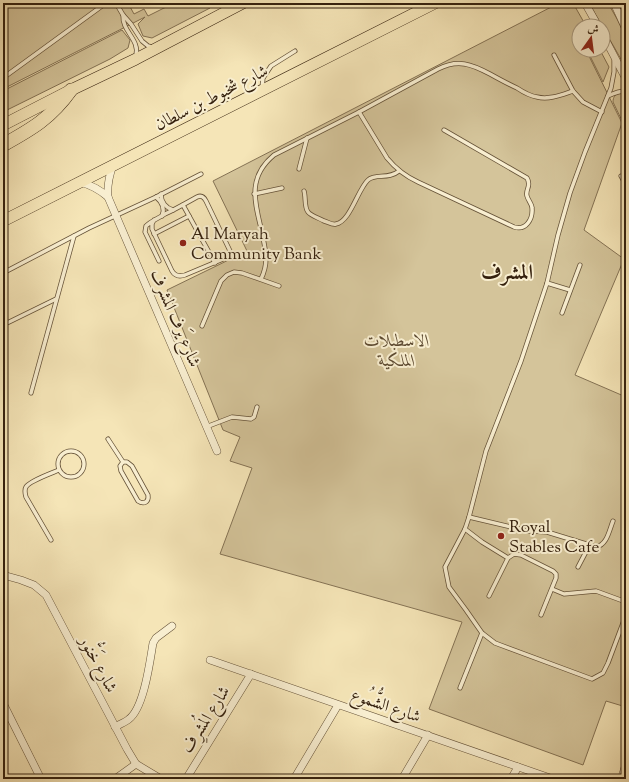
<svg xmlns="http://www.w3.org/2000/svg" width="629" height="782" viewBox="0 0 629 782" font-family="'Sorts Mill Goudy',Amiri,serif">
  <style>
    .green { fill: #d4c49a; stroke: #847254 }
    .lines { fill: none; stroke-linecap: round; stroke-linejoin: round }
    .lane-casing { stroke: #655238; stroke-width: 5 }
    .street-casing { stroke: #655238; stroke-width: 8 }
    .primary-casing { stroke: #35210e; stroke-width: 12 }
    .highway-casing { stroke: #35210e; stroke-width: 14 }
    .lane { stroke: #f8eed0; stroke-width: 3.5 }
    .street { stroke: #f8eed0; stroke-width: 7 }
    .primary { stroke: #f5e5b7; stroke-width: 11 }
    .highway { stroke: #f5e5b7; stroke-width: 13 }
    .poi-dot { fill: #8f2418; stroke: #f8eed0; stroke-width: 1.5 }
    .labels { text-anchor: middle; stroke-width: 4; stroke-linejoin: round; paint-order: stroke }
    .street-label { font-size: 17px; fill: #35210e; stroke: #f8eed0 }
    .poi-label { font-size: 17px; fill: #35210e; stroke: #f8eed0; text-anchor: start }
    .park-label { font-size: 17px; font-style: italic; fill: #5d4a31; stroke: #f8eed0 }
    .district-label { font-size: 21px; font-weight: bold; fill: #35210e; stroke: #f8eed0 }
  </style>
  <rect width="100%" height="100%" fill="#f5e5b7"/>
  <filter id="stains"><feTurbulence type="fractalNoise" baseFrequency=".005" numOctaves="4"/><feColorMatrix values="0 0 0 0 .2 0 0 0 0 .09 0 0 0 0 .02 0 0 0 .5 -.17"/></filter>
  <radialGradient id="worn" r=".72"><stop offset=".6" stop-color="#630" stop-opacity="0"/><stop offset="1" stop-color="#630" stop-opacity=".3"/></radialGradient>
  <g class="green">
    <path d="M3 3H128L134 14 144 9 148 16 174 3H215L210 8 152 38 143 36 138 24 145 17 3 89Z"/>
    <path d="M559 3H573L586 26H579V35H578L579 37V50H586L622 123 584 230 624 259 575 375 626 397V707L606 701 583 765 429 709 462 622 220 554 252 468 230 461 240 437 223 430 167 290 247 251 213 181Z"/>
    <path d="M589 3H608L617 19 626 38V68Z"/>
    <path d="M122 30 130 40 128 48 110 59 3 112V91Z"/>
    <path d="M587 50H600L609 67 603 82Z"/>
    <path d="M619 93 626 95V129L613 102C613 97 615 95 619 93Z"/>
  </g>
  <g class="lines">
    <defs>
      <g id="lane">
        <path d="M116 3 123 15 131 24 142 41 148 46 152 47"/>
        <path d="M123 15C122 32 140 39 136 56"/>
        <path d="M554 55 573 91 583 102 602 112"/>
        <path d="M614 61V72L611 88 585 152 570 193 558 235 547 283 521 361 486 451 469 517 465 529 445 567 449 587 466 610 482 633 495 643 592 679 603 673 608 663 626 615"/>
        <path d="M3 78 106 3"/>
        <path d="M262 88 263 78 271 66 295 51"/>
        <path d="M608 96C614 93 619 91 626 91"/>
        <path d="M359 112 387 158C396 169 405 176 418 182L514 227C526 231 533 219 532 208 532 204 528 200 527 196 525 189 532 186 527 178L444 130"/>
        <path d="M299 169 307 138"/>
        <path d="M621 176 626 185"/>
        <path d="M304 191C306 197 304 207 308 212 311 216 319 218 324 221 328 222 332 225 336 224 350 222 358 189 368 180 376 173 388 180 399 171"/>
        <path d="M161 194C161 202 166 208 173 210"/>
        <path d="M254 194 282 188"/>
        <path d="M156 197C162 202 165 209 162 216"/>
        <path d="M183 205 215 263"/>
        <path d="M154 220 152 224V229L172 271C175 276 179 277 185 275L228 257 231 253 206 201C204 197 201 195 197 197 186 203 176 209 165 214 159 218 151 221 146 226L145 232 159 261"/>
        <path d="M154 234 189 216"/>
        <path d="M3 273 89 228 156 197 201 174"/>
        <path d="M261 279C264 273 266 266 266 258 266 251 264 244 263 237 256 205 245 179 274 155L359 112 438 69C458 59 471 64 490 74 499 79 508 84 517 88 523 92 530 96 537 97 549 100 561 95 573 91"/>
        <path d="M547 283 570 290"/>
        <path d="M562 313 580 265"/>
        <path d="M3 325 56 299"/>
        <path d="M202 326 221 281 227 275 234 272 242 273 279 286"/>
        <path d="M31 393 74 236"/>
        <path d="M206 427 232 417 251 419 254 417 257 407"/>
        <path d="M108 439 123 462"/>
        <circle cx="71" cy="464" r="13"/>
        <path d="M123 462H127L132 466 148 495C149 502 144 505 138 501L121 471 120 466Z"/>
        <path d="M469 517 528 531 547 532 596 547C607 545 609 531 613 521"/>
        <path d="M465 529 482 542 508 558"/>
        <path d="M51 540 26 497C25 493 24 490 26 487 29 481 52 473 59 470"/>
        <path d="M578 567 589 546"/>
        <path d="M552 589 564 594 596 591 626 602"/>
        <path d="M489 596 508 558 514 554 521 555 553 571 556 574V578L541 615"/>
        <path d="M460 688 482 633"/>
      </g>
      <g id="street">
        <path d="M585 3 598 26"/>
        <path d="M614 3 626 29"/>
        <path d="M603 35 626 79"/>
        <path d="M113 165C109 176 107 185 108 197L217 451"/>
        <path d="M80 182C91 185 99 189 108 197"/>
        <path d="M3 575 21 580 34 585 46 595 127 749 136 764 161 779"/>
        <path d="M210 660 553 779"/>
        <path d="M3 703 41 779"/>
        <path d="M115 727C120 724 126 722 129 719 144 708 150 661 153 643L156 638 172 626"/>
        <path d="M115 779 136 764"/>
        <path d="M186 779 251 674"/>
        <path d="M294 779 338 705"/>
        <path d="M402 779 428 735"/>
        <path d="M511 779 518 767"/>
        <path d="M622 779V777L626 764"/>
      </g>
      <g id="primary">
        <path d="M3 125 71 90 136 59 243 3"/>
        <path d="M3 221 435 3"/>
      </g>
      <path id="highway" d="M3 145C32 129 51 118 71 90"/>
    </defs>
    <use href="#lane" class="lane-casing"/>
    <use href="#street" class="street-casing"/>
    <use href="#primary" class="primary-casing"/>
    <use href="#highway" class="highway-casing"/>
    <use href="#lane" class="lane"/>
    <use href="#street" class="street"/>
    <use href="#primary" class="primary"/>
    <use href="#highway" class="highway"/>
  </g>
  <g class="poi-dot">
    <circle cx="183" cy="243" r="4"/>
    <circle cx="501" cy="536" r="4"/>
  </g>
  <g class="labels">
    <g class="street-label">
      <text transform="translate(211 97) rotate(-27)" y="6">شارع شخبوط بن سلطان</text>
      <text transform="translate(176 318) rotate(67)" y="6">شارع يَرف المشرف</text>
      <text transform="translate(99 664) rotate(62)" y="6">شارع خَنُّور</text>
      <text transform="translate(386 705) rotate(19)" y="6">شارع الشُّمُوع</text>
      <text transform="translate(205 719) rotate(-58)" y="6">شارع المُشرِف</text>
    </g>
    <g class="poi-label">
      <text x="191" y="239">Al Maryah<tspan x="191" dy="20">Community Bank</tspan></text>
      <text x="509" y="532">Royal<tspan x="509" dy="20">Stables Cafe</tspan></text>
    </g>
    <g class="park-label">
      <text x="397" y="346">الاسطبلات<tspan x="397" dy="20">الملكية</tspan></text>
    </g>
    <g class="district-label">
      <text x="507" y="279">المشرف</text>
    </g>
  </g>
  <rect width="629" height="782" fill="none" stroke="#f5e5b7" stroke-width="16"/>
  <rect x="4" y="4" width="621" height="774" fill="none" stroke="#35210e" stroke-width="2"/>
  <rect x="8" y="8" width="613" height="766" fill="none" stroke="#35210e"/>
  <g transform="translate(591 38) rotate(14)"><circle r="19" fill="#f8eed0" stroke="#aa9c82"/>
  <path d="M0-3L7 15L0 10L-7 15Z" fill="#8f2418"/>
  <text y="-6" font-size="11" font-weight="bold" text-anchor="middle" fill="#35210e">ش</text>
  </g>
  <rect width="100%" height="100%" filter="url(#stains)"/>
  <rect width="100%" height="100%" fill="url(#worn)"/>
</svg>
